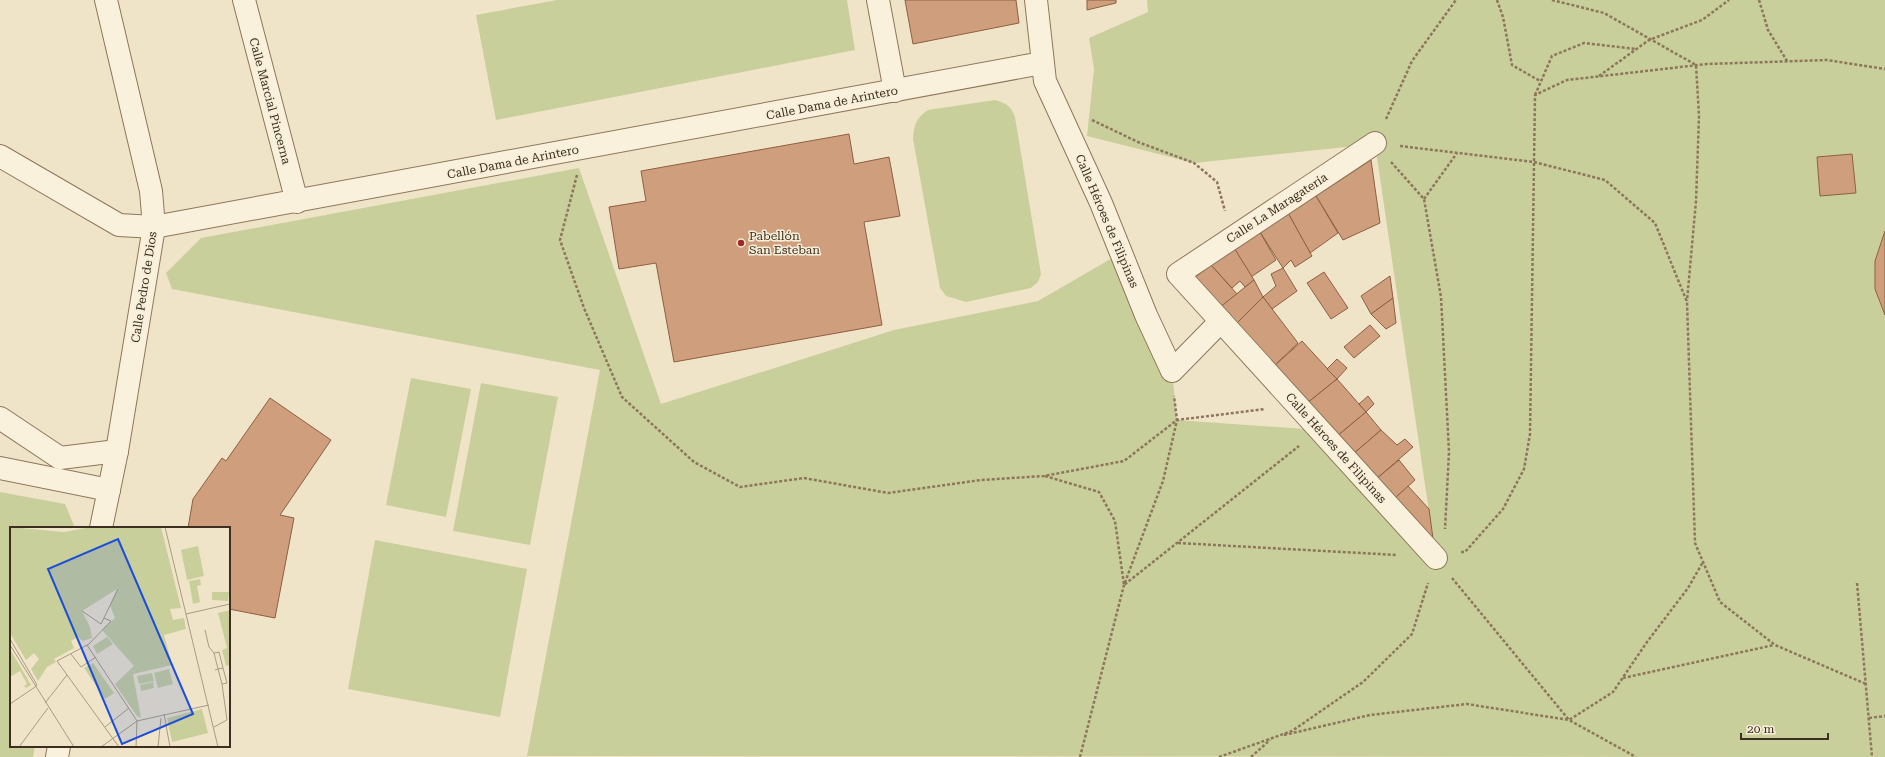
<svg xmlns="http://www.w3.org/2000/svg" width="1885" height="757" viewBox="0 0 1885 757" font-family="'Roboto Serif',serif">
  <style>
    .green { fill: #c9cf9b }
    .building { fill: #cf9f7d; stroke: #8d5f41 }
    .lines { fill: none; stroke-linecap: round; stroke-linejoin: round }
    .street-casing { stroke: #8d765c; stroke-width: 24 }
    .path { stroke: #8d765c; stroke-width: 2.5; stroke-dasharray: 3 2; stroke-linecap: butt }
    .street { stroke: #faf1dc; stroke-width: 22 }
    .poi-dot { fill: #9e2a2b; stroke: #f7eed8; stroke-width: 1.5 }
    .labels { text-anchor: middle; stroke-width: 3; stroke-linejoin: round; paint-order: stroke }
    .street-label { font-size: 12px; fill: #3d2e20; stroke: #f7eed8 }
    .poi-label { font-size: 12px; fill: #3d2e20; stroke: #f7eed8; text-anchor: start }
    .inset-road { fill: none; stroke: #a89b85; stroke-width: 1 }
    .view { fill: #1d4ed8; fill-opacity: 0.15; stroke: #1d4ed8; stroke-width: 2 }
    .inset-edge { fill: none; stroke: #3d2e20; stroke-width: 2 }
  </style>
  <rect width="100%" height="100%" fill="#f0e4c8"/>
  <g class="green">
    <path d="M557 0H847L855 50 496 120 476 15Z"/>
    <path d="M1147 0H1885V757L527 756 600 370 172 289 166 273 201 238 579 168 661 404 894 330 1038 301 1121 253 1172 371 1177 420 1319 430 1434 546 1375 144 1194 163 1087 136 1094 69 1089 38 1148 12Z"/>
    <path d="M995 100C1006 103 1011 106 1015 117L1041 274 1038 282 1031 288 966 302 946 296 940 288 913 139C914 125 916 118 928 110Z"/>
    <path d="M411 378 471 389 446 517 386 505Z"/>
    <path d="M481 383 558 397 530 545 453 531Z"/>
    <path d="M0 492 65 504 75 528H11V746H35L33 757H0Z"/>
    <path d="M375 540 527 569 500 717 348 689Z"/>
  </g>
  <g class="building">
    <path d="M905 0H1016L1019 23 913 44Z"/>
    <path d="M1087 0H1116V3L1087 10Z"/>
    <path d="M849 134 854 164 889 157 900 216 864 222 882 325 674 362 656 263 619 269 609 207 646 201 641 171Z"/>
    <path d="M1852 154 1856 193 1820 196 1817 157Z"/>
    <path d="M1371 160 1380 223 1343 240 1316 196Z"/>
    <path d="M1316 196 1338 233 1310 253 1288 213Z"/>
    <path d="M1288 213 1312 256 1295 267 1291 260 1283 268 1260 232Z"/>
    <path d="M1885 231V315L1875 289V261Z"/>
    <path d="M1260 232 1276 260 1251 277 1233 246Z"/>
    <path d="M1233 246 1254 280 1245 287 1240 281 1232 288 1211 265Z"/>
    <path d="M1211 265 1237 294 1219 308 1193 279Z"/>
    <path d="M1283 268 1297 291 1272 309 1263 297 1276 286 1271 274Z"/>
    <path d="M1324 272 1348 308 1331 319 1307 283Z"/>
    <path d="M1390 276 1393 298 1371 314 1361 296Z"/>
    <path d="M1254 280 1263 297 1235 325 1219 308Z"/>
    <path d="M1263 297 1298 343 1273 367 1235 325Z"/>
    <path d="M1393 298 1396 323 1386 329 1371 314Z"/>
    <path d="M1370 325 1380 336 1354 358 1344 347Z"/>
    <path d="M1302 341 1337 379 1306 404 1273 367Z"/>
    <path d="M1337 359 1347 368 1337 379 1327 369Z"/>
    <path d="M1337 379 1366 412 1336 437 1306 404Z"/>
    <path d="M1368 396 1374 404 1366 412 1359 404Z"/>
    <path d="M270 398 331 440 280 515 294 518 275 618 229 609V528H188L193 499 222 458 226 461Z"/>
    <path d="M1366 412 1381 430 1352 455 1336 437Z"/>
    <path d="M1381 430 1397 445 1405 439 1413 447 1375 480 1352 455Z"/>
    <path d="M1399 460 1415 480 1393 500 1375 480Z"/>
    <path d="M1408 486 1429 509 1434 546 1393 500Z"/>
  </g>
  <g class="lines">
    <defs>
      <g id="street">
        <path d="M244 0 297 202"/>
        <path d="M878 0 895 91"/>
        <path d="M1036 0 1045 81 1101 203 1146 315 1172 371 1221 321"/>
        <path d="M1375 143 1178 274 1436 558"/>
        <path d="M0 156 119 225 154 227 1042 63"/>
        <path d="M0 418 60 458 117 451"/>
        <path d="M0 468 109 490"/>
        <path d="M101 528 117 451 154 227 151 191 106 0"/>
        <path d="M57 757 59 746"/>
      </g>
    </defs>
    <use href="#street" class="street-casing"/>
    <g class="path">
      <path d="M1497 0 1503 17 1512 65 1540 81"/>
      <path d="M1552 0 1604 13 1696 65 1699 116 1696 201 1687 301"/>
      <path d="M1759 0 1768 30 1787 61"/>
      <path d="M1599 76 1649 40 1702 20 1729 0"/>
      <path d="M1535 95 1552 56 1584 43 1636 49"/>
      <path d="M1386 119 1412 61 1456 0"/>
      <path d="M1092 120 1138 142 1194 163 1217 182 1225 211"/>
      <path d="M1400 146 1534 162 1605 180 1655 223 1687 302 1695 543 1720 602 1775 645 1866 684"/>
      <path d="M1391 162 1424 199 1441 297 1449 452 1445 529"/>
      <path d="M577 175 560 240 584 308 622 397 694 462 740 487 804 478 888 493 981 480 1044 476 1124 461 1177 420 1265 409"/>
      <path d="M1424 199 1457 153"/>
      <path d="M1045 476 1099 492 1115 521 1124 585 1299 446"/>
      <path d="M1178 543 1397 555"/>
      <path d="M1461 552H1465L1503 509 1524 469 1530 434 1535 95 1567 80 1707 64 1827 60 1885 69"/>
      <path d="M1452 578 1569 720 1636 757"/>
      <path d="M1857 583 1872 757"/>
      <path d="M1623 678 1774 645"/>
      <path d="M1869 718 1885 716"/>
      <path d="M1284 735 1370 715 1467 704 1569 720 1613 692 1647 642 1688 588 1703 562"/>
      <path d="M1080 757 1124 585 1163 481 1177 420 1174 396"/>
      <path d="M1219 757 1292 731 1363 682 1412 634 1428 583"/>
      <path d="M1251 757 1270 740"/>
    </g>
    <use href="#street" class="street"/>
  </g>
  <circle class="poi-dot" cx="741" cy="243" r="4"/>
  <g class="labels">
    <g class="street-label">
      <text transform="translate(270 101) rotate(75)" y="4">Calle Marcial Pincerna</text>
      <text transform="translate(832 103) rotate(-11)" y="4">Calle Dama de Arintero</text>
      <text transform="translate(513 162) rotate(-11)" y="4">Calle Dama de Arintero</text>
      <text transform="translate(1277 208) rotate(-33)" y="4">Calle La Maragatería</text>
      <text transform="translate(1107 221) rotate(67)" y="4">Calle Héroes de Filipinas</text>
      <text transform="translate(144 287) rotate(-81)" y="4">Calle Pedro de Dios</text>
      <text transform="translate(1336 448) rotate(48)" y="4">Calle Héroes de Filipinas</text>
    </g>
    <g class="poi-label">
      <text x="749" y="240">Pabellón<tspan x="749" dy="14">San Esteban</tspan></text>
    </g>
  </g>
  <g transform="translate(10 527)">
    <rect width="220" height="220" fill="#f0e4c8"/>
    <path d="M0 0 54 5 81 0H151L171 81 160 82 163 93 174 91 176 102 154 108 162 138 123 147 131 191 127 189 105 157 124 139 92 103 105 91 100 78 107 62 72 84 80 100 82 111 73 114 68 110 61 114 64 121 44 132 46 135 37 140 28 154 21 142 29 132 24 126 16 133 0 106ZM188 19 194 49 177 53 171 23ZM190 52 191 58 187 59 190 75 183 77 179 54ZM202 65H219L218 74 202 73ZM220 83V138L216 139 212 123 217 121 208 86ZM97 110 103 117 87 127 83 119ZM0 122 21 158 16 161 14 159 17 157 10 144 0 150ZM83 136 104 166 95 172 74 141ZM159 142 163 157 148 161 144 146ZM142 146 144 154 129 157 127 149ZM143 155 144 161 131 164 130 158ZM192 182 198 206 162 215 157 191Z" fill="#c9cf9b"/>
    <path class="inset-road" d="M34 0H65M155 0 208 220M72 84 91 97 108 62M176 87 220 77M94 91 101 94 79 117 47 134 109 220M195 103 199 120 204 126M0 112 27 158 25 160M0 118 64 220M77 118 127 194 126 220M61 127 71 140 86 130M205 143 208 142 213 141 209 125 205 126H204L208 142 212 157 217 156 213 141M35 176 57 148M0 177 25 160M154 187 160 220M95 200 119 181M204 200 217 193 212 157M9 220 38 181M91 220 127 194 199 178M148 220 151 191"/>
    <path class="view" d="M108 12 183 187 112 217 38 42Z"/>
    <rect width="220" height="220" class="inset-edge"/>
  </g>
  <path d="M1741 733v6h87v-6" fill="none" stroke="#3d2e20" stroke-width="2"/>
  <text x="1747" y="733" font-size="12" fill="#3d2e20" stroke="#f7eed8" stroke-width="3" paint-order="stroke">20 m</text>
</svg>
